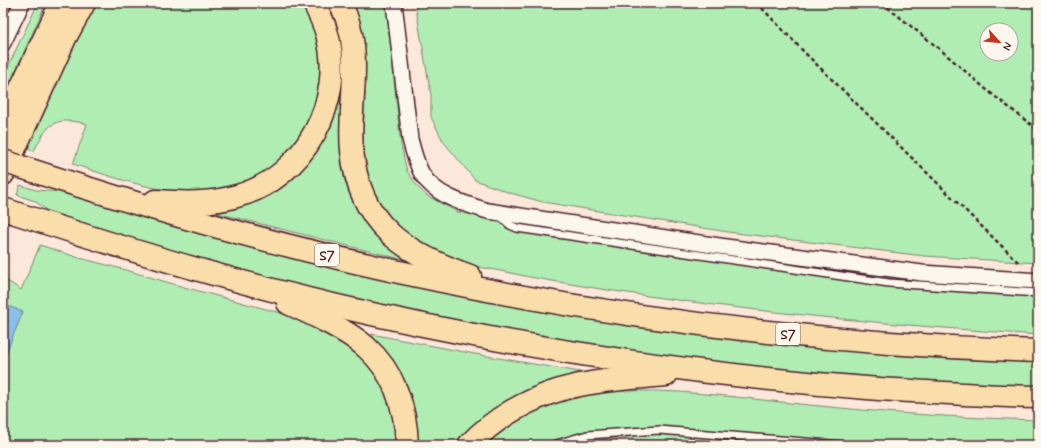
<svg xmlns="http://www.w3.org/2000/svg" width="1041" height="448" viewBox="0 0 1041 448" font-family="Mynerve,sans-serif">
  <style>
    .green { fill: #afedb3; stroke: #7c866f; fill-rule: evenodd }
    .water { fill: #8abfe7; stroke: #707f9c }
    .lines { fill: none; stroke-linecap: round; stroke-linejoin: round }
    .service-casing { stroke: #4a1f2b; stroke-width: 10 }
    .minor-casing { stroke: #4a1f2b; stroke-width: 18 }
    .motorway-casing { stroke: #4a1f2b; stroke-width: 25 }
    .path { stroke: #4a1f2b; stroke-width: 2.5; stroke-dasharray: 4 3; stroke-linecap: butt }
    .service { stroke: #fbf7ec; stroke-width: 7 }
    .minor { stroke: #fbf7ec; stroke-width: 15 }
    .motorway { stroke: #f9deab; stroke-width: 22 }
    .motorway-bridge-casing { stroke: #4a1f2b; stroke-width: 25; stroke-linecap: butt }
    .motorway-bridge { stroke: #f9deab; stroke-width: 22 }
    .labels { text-anchor: middle; stroke-width: 4; stroke-linejoin: round; paint-order: stroke }
    .shield { fill: #fbf7ec; stroke: #7f6065; stroke-width: 1 }
    .shield-label { font-size: 13px; font-weight: bold; fill: #4a1f2b }
  </style>
  <rect width="100%" height="100%" fill="#fce8db"/>
  <filter id="ink" filterUnits="userSpaceOnUse"><feTurbulence type="fractalNoise" baseFrequency=".025" numOctaves="2"/><feDisplacementMap in="SourceGraphic" scale="8" xChannelSelector="R" yChannelSelector="G"/><feConvolveMatrix kernelMatrix="1 2 1 2 8 2 1 2 1" color-interpolation-filters="sRGB"/></filter>
  <g filter="url(#ink)">
    <g class="green">
      <path d="M38 3H46L3 99V77Z"/>
      <path d="M95 3H302C312 21 319 39 321 60 325 124 276 185 212 191 164 196 118 179 73 164L87 124C54 116 48 123 34 151L26 149 84 21Z"/>
      <path d="M352 3H386L401 145 407 171 417 186 427 196 458 212 477 216 602 235 828 274 1038 295V335C894 325 750 312 607 290 571 284 536 279 501 271 484 268 465 265 449 258 439 253 414 241 406 234 397 227 389 217 382 208 349 160 371 103 364 51 362 35 356 18 352 3Z"/>
      <path d="M415 3H1038V263L924 256 728 232 543 202 510 193 475 180 443 141 431 117V95ZM987 30H1011V54H987Z"/>
      <path d="M337 101 340 102 342 105C341 117 339 129 340 141 340 198 364 225 405 260L209 211 243 204Z"/>
      <path d="M20 185 36 190 73 193 317 262 452 294 582 318 1038 360V387L954 383 810 372 700 361 506 331 288 284 160 250 51 214 35 201 17 195Z"/>
      <path d="M40 245 76 257 126 270 180 286 277 312 297 318 345 342 375 371 389 397 398 445H3V278L21 290Z"/>
      <path d="M371 334 475 354 580 372 533 389 481 422 458 445H417C418 424 414 398 404 379 395 363 382 348 371 334Z"/>
      <path d="M658 391C715 393 773 402 830 407 899 414 968 418 1038 420V445H709L621 438 588 441 578 445H486C515 418 560 395 600 392 619 390 639 391 658 391Z"/>
    </g>
    <path class="water" d="M3 304 23 312 3 360Z"/>
    <g class="lines">
      <defs>
        <g id="service">
          <path d="M3 13 14 18"/>
          <path d="M499 215 510 225 517 228 889 283 1038 293"/>
          <path d="M553 445 587 435 659 430 841 445"/>
        </g>
        <g id="minor">
          <path d="M394 3 410 139C413 151 416 163 422 174 435 196 465 204 488 211L726 247 922 273 1038 281"/>
          <path d="M3 43 22 3"/>
        </g>
        <g id="motorway">
          <path d="M340 3C356 32 355 64 353 95 352 113 350 132 352 150 359 225 404 253 470 276"/>
          <path d="M3 126 61 3"/>
          <path d="M18 166C158 212 298 252 442 281 638 322 838 344 1038 351"/>
          <path d="M3 174 65 38 84 3"/>
          <path d="M155 201C183 203 211 204 237 196 304 178 346 101 327 34 324 23 319 13 314 3"/>
          <path d="M3 209C109 244 216 277 324 303 506 346 692 375 879 389 932 392 985 396 1038 397"/>
          <path d="M288 303C312 314 347 330 366 347 394 372 406 408 407 445"/>
          <path d="M469 445C493 419 528 399 563 389 596 380 632 378 666 375"/>
        </g>
      </defs>
      <use href="#service" class="service-casing"/>
      <use href="#minor" class="minor-casing"/>
      <use href="#motorway" class="motorway-casing"/>
      <g class="path">
        <path d="M757 3 806 54 1020 264"/>
        <path d="M882 3 942 51 988 91 1038 130"/>
        <path d="M3 69 9 56"/>
      </g>
      <use href="#service" class="service"/>
      <use href="#minor" class="minor"/>
      <use href="#motorway" class="motorway"/>
      <defs>
        <path id="motorway-bridge" d="M3 161 18 166"/>
      </defs>
      <use href="#motorway-bridge" class="motorway-bridge-casing"/>
      <use href="#motorway-bridge" class="motorway-bridge"/>
    </g>
  </g>
  <g class="labels">
    <g class="shield">
      <rect x="315" y="244" width="24" height="22" rx="3"/>
      <rect x="776" y="323" width="24" height="22" rx="3"/>
    </g>
    <g class="shield-label">
      <text x="327" y="260">S7</text>
      <text x="788" y="339">S7</text>
    </g>
  </g>
  <rect width="1041" height="448" fill="none" stroke="#fbf7ec" stroke-width="16"/>
  <rect x="8" y="8" width="1025" height="432" fill="none" stroke="#4a1f2b" stroke-width="1.5" filter="url(#ink)"/>
  <g transform="translate(999 42) rotate(117)"><circle r="19" fill="#fbf7ec" stroke="#b4a19f"/>
  <path d="M0-3L7 15L0 10L-7 15Z" fill="#c8321e"/>
  <text y="-6" font-size="11" font-weight="bold" text-anchor="middle" fill="#4a1f2b">N</text>
  </g>
</svg>
